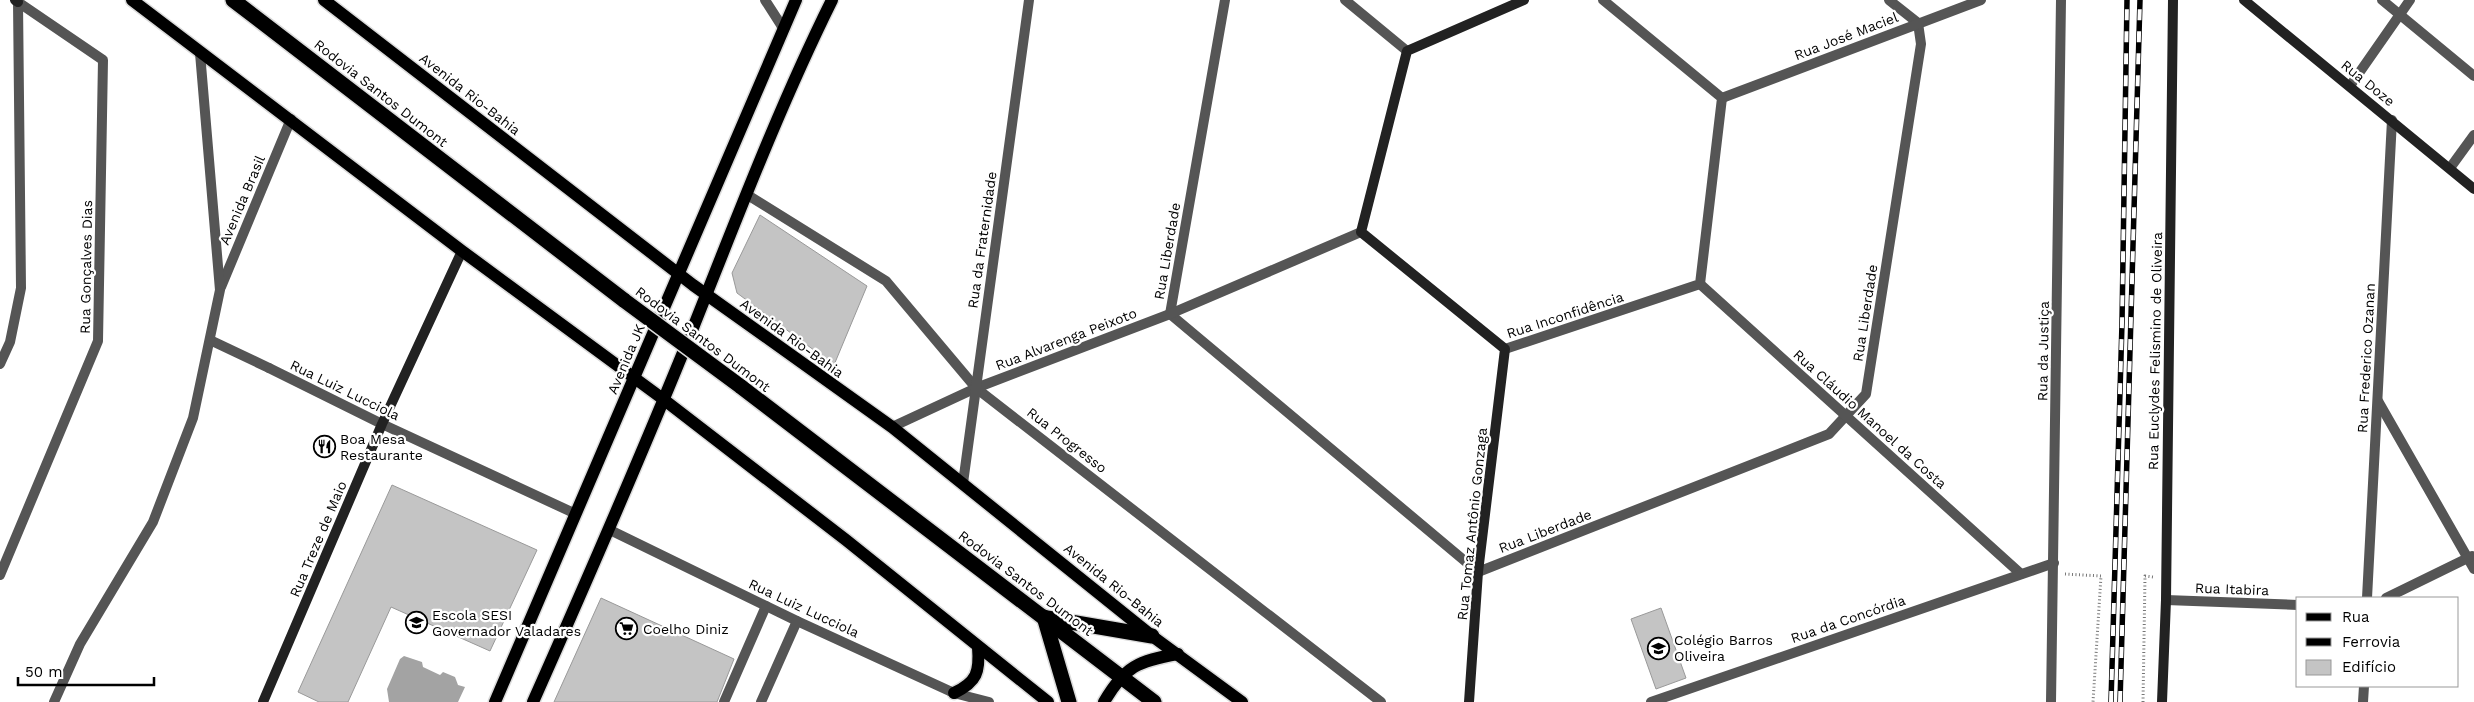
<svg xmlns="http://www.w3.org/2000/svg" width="2474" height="702" viewBox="0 0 2474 702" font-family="'Work Sans',sans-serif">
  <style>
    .water { fill: #a3a3a3 }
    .building { fill: #c4c4c4; stroke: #999 }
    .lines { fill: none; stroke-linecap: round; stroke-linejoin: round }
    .primary-casing { stroke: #dbdbdb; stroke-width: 15 }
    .highway-casing { stroke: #dbdbdb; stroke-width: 18 }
    .path { stroke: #777; stroke-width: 3; stroke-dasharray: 1 2.5; stroke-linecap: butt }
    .lane { stroke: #555; stroke-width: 10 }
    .street { stroke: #555; stroke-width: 10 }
    .secondary { stroke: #222; stroke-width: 10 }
    .primary { stroke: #000; stroke-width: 12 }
    .highway { stroke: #000; stroke-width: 15 }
    .rail-casing { stroke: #000; stroke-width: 5.5 }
    .rail { stroke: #fff; stroke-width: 4; stroke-dasharray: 11; stroke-linecap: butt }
    .highway-bridge-casing { stroke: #dbdbdb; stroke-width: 18; stroke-linecap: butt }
    .highway-bridge { stroke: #000; stroke-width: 15 }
    .labels { text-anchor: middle; stroke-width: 4.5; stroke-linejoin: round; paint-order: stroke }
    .street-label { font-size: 14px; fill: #000; stroke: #fff }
    .poi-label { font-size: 14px; fill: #000; stroke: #fff; text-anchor: start }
  </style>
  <rect width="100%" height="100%" fill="#fff"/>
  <path class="water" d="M404 656 422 662 423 667 440 675 443 672 455 677 458 685 465 687 458 702H389L387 689 400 659Z"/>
  <g class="building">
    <path d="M760 215 867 286 834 365 737 293 732 273Z"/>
    <path d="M392 485 537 550 490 651 391 607 348 702H319L298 692Z"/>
    <path d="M601 598 734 659 717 702H554Z"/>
    <path d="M1661 608 1686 678 1656 689 1631 619Z"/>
  </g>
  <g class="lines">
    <defs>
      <g id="primary">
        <path d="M132 0 462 251 663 399 846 540 1048 702"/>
        <path d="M324 0 693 285 892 427 1152 636 1242 702"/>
        <path d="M954 693C977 682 980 672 978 647"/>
        <path d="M495 702 796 0"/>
        <path d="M533 702C588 578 642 454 693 328 737 218 779 107 832 0"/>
        <path d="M1104 702C1125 666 1138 661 1178 654"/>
      </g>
      <g id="highway">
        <path d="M233 0 625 301"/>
        <path d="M740 386 1154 702"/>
        <path d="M1044 617 1069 702"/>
        <path d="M1047 618 1152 636"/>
      </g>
    </defs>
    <use href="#primary" class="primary-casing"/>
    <use href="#highway" class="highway-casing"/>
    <g class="path">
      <path d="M2065 574 2101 576 2093 702"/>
      <path d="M2143 702 2145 576 2153 577"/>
    </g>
    <g class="lane">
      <path d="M221 287 291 119"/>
      <path d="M210 340 269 368"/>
      <path d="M54 702 80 644 153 522 193 418 220 290 200 53"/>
      <path d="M724 702 766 606"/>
    </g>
    <g class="street">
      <path d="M765 0 783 28"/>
      <path d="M1225 0 1170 314 1478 572 1829 434 1866 394 1921 44 1918 23 1889 0"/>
      <path d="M1345 0 1407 51"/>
      <path d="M2382 0 2474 76"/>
      <path d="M2350 86 2410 0"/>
      <path d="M1722 98 1981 0"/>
      <path d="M2450 168 2474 135"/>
      <path d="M746 194 886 281 976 388 1381 702"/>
      <path d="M1700 284 2021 574"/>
      <path d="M1505 349 1700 284 1722 98 1603 0"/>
      <path d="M0 364 10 342 21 288 18 2"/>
      <path d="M269 368 382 424 576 514"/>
      <path d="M2378 401 2474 569"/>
      <path d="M892 427 976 388 1170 314 1361 232"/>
      <path d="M963 483 1029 0"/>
      <path d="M610 530 797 621 954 693 989 702"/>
      <path d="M0 575 98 341 103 60 18 2"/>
      <path d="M2367 598 2392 120"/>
      <path d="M2386 598 2472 556"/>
      <path d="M2166 600 2298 605"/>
      <path d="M761 702 797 621"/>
      <path d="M1651 702 2054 563"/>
      <path d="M2051 702 2061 0"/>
      <path d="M2363 702 2364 686"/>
    </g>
    <g class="secondary">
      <path d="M15 0 18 2"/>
      <path d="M2244 0 2474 189"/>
      <path d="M263 702 382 424 462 251"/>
      <path d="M1469 702 1478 572 1505 349 1361 232 1407 51 1524 0"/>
      <path d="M2162 702 2166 600 2173 0"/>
    </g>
    <use href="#primary" class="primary"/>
    <use href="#highway" class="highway"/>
    <defs>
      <g id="rail">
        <path d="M2111 702 2122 323 2127 0"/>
        <path d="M2120 702 2140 0"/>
      </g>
    </defs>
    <use href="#rail" class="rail-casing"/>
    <use href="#rail" class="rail"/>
    <defs>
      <path id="highway-bridge" d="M625 301 740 386"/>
    </defs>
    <use href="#highway-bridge" class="highway-bridge-casing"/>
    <use href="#highway-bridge" class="highway-bridge"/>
  </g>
  <defs>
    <symbol id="restaurant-ring" viewBox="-11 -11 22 22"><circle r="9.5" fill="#fff" stroke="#000" stroke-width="1.5"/><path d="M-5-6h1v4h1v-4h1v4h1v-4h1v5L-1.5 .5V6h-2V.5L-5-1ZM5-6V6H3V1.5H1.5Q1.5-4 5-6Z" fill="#000"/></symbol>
    <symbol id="school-ring" viewBox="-11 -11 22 22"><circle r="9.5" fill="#fff" stroke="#000" stroke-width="1.5"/><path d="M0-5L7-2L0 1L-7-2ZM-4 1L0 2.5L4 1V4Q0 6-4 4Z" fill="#000"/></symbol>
    <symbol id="supermarket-ring" viewBox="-11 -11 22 22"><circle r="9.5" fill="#fff" stroke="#000" stroke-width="1.5"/><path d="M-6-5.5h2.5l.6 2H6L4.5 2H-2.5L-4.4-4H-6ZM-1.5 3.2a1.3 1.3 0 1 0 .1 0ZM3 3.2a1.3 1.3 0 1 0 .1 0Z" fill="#000"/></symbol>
  </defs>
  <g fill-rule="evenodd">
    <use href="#restaurant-ring" x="312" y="434" width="25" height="25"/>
    <use href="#school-ring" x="404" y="610" width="25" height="25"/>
    <use href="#supermarket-ring" x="614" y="616" width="25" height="25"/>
    <use href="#school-ring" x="1646" y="636" width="25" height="25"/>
  </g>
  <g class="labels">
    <g class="street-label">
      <text transform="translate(1846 36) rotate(-21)" y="5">Rua José Maciel</text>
      <text transform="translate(2368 83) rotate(39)" y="5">Rua Doze</text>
      <text transform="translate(381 93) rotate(38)" y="5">Rodovia Santos Dumont</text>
      <text transform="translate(470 94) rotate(38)" y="5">Avenida Rio-Bahia</text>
      <text transform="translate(242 200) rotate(-67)" y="5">Avenida Brasil</text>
      <text transform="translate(982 240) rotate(-82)" y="5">Rua da Fraternidade</text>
      <text transform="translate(1167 251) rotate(-80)" y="5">Rua Liberdade</text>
      <text transform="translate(86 267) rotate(-89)" y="5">Rua Gonçalves Dias</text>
      <text transform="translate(1865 313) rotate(-81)" y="5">Rua Liberdade</text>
      <text transform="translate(1565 315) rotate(-18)" y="5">Rua Inconfidência</text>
      <text transform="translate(792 338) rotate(36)" y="5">Avenida Rio-Bahia</text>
      <text transform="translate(703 339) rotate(37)" y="5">Rodovia Santos Dumont</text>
      <text transform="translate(1066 339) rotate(-21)" y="5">Rua Alvarenga Peixoto</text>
      <text transform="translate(2043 351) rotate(-89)" y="5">Rua da Justiça</text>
      <text transform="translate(2155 351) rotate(-89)" y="5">Rua Euclydes Felismino de Oliveira</text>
      <text transform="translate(2366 358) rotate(-87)" y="5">Rua Frederico Ozanan</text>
      <text transform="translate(626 359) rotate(-67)" y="5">Avenida JK</text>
      <text transform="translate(345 390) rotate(26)" y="5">Rua Luiz Lucciola</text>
      <text transform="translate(1870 419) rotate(42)" y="5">Rua Cláudio Manoel da Costa</text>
      <text transform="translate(1067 440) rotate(38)" y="5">Rua Progresso</text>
      <text transform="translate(1472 524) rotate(-84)" y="5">Rua Tomaz Antônio Gonzaga</text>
      <text transform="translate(1545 531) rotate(-21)" y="5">Rua Liberdade</text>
      <text transform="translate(318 539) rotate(-67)" y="5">Rua Treze de Maio</text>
      <text transform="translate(1026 583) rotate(37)" y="5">Rodovia Santos Dumont</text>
      <text transform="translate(1114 585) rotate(39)" y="5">Avenida Rio-Bahia</text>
      <text transform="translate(2232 589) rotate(2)" y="5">Rua Itabira</text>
      <text transform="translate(804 608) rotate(25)" y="5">Rua Luiz Lucciola</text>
      <text transform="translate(1848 619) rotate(-19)" y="5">Rua da Concórdia</text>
    </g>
    <g class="poi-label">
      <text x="340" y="444">Boa Mesa<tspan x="340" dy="16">Restaurante</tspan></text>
      <text x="432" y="620">Escola SESI<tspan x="432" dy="16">Governador Valadares</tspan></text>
      <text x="643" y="634">Coelho Diniz</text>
      <text x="1674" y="645">Colégio Barros<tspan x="1674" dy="16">Oliveira</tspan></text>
    </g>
  </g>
  <rect x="2296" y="597" width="162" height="90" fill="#ffffff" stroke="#999999"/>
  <rect x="2306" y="613" width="25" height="8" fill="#000000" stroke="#999999"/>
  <text x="2342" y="622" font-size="15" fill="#000000">Rua</text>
  <rect x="2306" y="638" width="25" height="8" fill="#000000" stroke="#999999"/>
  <text x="2342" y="647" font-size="15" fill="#000000">Ferrovia</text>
  <rect x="2306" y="660" width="25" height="15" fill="#c4c4c4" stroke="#999999"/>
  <text x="2342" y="672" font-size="15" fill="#000000">Edifício</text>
  <path d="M18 677v8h136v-8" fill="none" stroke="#000000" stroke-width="2.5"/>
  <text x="25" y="677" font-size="15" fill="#000000" stroke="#ffffff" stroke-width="4" paint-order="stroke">50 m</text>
</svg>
